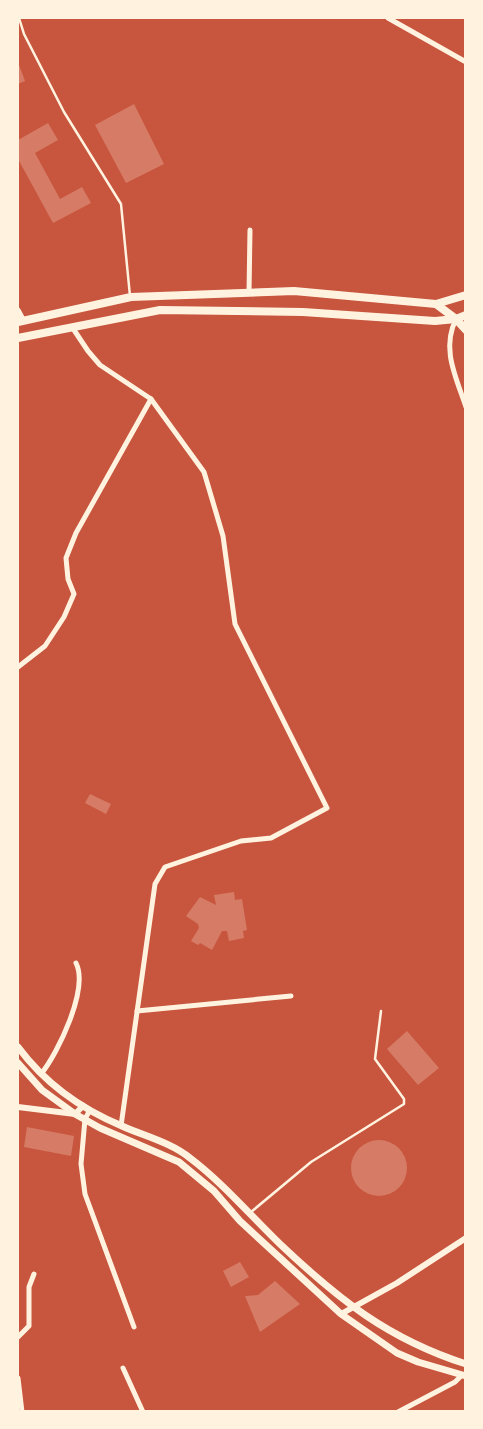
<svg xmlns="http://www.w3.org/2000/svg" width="483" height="1429" viewBox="0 0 483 1429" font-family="Barlow,sans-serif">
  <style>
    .building { fill: #d67c66 }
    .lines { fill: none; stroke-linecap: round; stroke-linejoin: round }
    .service { stroke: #fff3e0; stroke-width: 2.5 }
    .minor { stroke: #fff3e0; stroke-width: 5 }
    .tertiary { stroke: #fff3e0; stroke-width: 6 }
    .secondary { stroke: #fff3e0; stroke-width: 7 }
    .primary { stroke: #fff3e0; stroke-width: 8 }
  </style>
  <rect width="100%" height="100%" fill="#c8553d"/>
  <g class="building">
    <path d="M18 62 25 81 18 84Z"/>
    <path d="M134 104 164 164 126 183 95 125Z"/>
    <path d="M48 123 58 140 35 153 60 199 82 187 91 203 53 223 18 159V140Z"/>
    <path d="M90 794 111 804 106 814 85 803Z"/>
    <path d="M234 892 235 900 242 899 247 930 243 931 244 938 229 941 227 931H222L212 950 200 943 198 945 191 941 199 928 198 924 186 916 200 897 216 905 214 895Z"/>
    <path d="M407 1031 439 1068 418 1085 387 1049Z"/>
    <path d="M27 1127 74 1136 71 1156 24 1147Z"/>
    <circle cx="379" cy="1168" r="28"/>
    <path d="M240 1262 249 1277 231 1287 223 1271Z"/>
    <path d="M275 1281 300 1304 260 1332 245 1296 258 1295Z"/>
  </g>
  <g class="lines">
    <g class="service">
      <path d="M19 18 24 34 64 112 121 204 130 296"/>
      <path d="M251 1212 311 1162 404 1104V1099L375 1059 381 1011"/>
    </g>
    <g class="minor">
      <path d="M388 18 466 62"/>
      <path d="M249 293 250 230"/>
      <path d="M18 310 24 321"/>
      <path d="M456 319C441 349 456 377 466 407"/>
      <path d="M18 667 45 646 64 617 74 594 68 579 66 558 76 533 151 399 100 365 88 351 72 327"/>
      <path d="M137 1011 291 996"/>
      <path d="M41 1074C58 1053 89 989 76 963"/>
      <path d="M90 1110 85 1119 81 1164 85 1194 134 1327"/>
      <path d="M121 1126 155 884 165 867 241 841 271 838 327 808 235 624 223 536 204 472 151 399"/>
      <path d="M18 1337 29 1326V1287L34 1274"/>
      <path d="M123 1368 143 1412"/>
      <path d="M18 1378 22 1412"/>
      <path d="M398 1412 455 1382 462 1375"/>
    </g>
    <g class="tertiary">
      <path d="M18 1107 75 1114 83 1106"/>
      <path d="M341 1314 397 1283 466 1238"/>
    </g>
    <g class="secondary">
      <path d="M18 1047C44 1082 81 1109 122 1126 144 1136 170 1142 190 1158 223 1183 250 1215 280 1244 338 1299 388 1339 466 1364"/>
      <path d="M18 1063 42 1090 75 1114 100 1128 179 1162 214 1191 240 1221 341 1314 397 1353 418 1362 466 1376"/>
    </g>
    <g class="primary">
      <path d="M436 304 466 295"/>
      <path d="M18 322 131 297 294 291 436 304 456 319 466 330"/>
      <path d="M18 338 160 310 303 312 435 321 456 319 466 315"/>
    </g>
  </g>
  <rect width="483" height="1429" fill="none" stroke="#fff3e0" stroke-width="38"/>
</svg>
